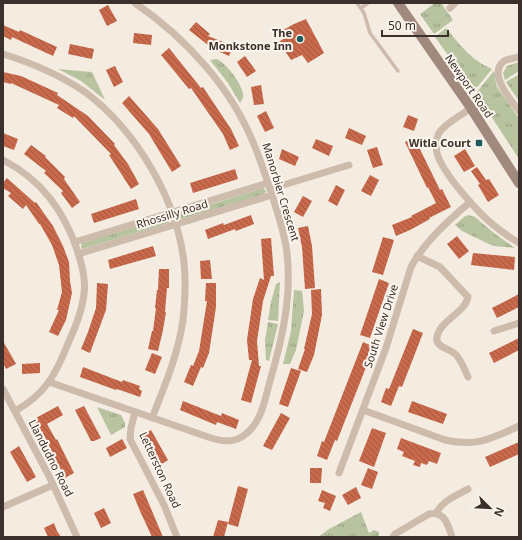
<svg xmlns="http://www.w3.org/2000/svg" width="522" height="540" viewBox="0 0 522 540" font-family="'Noto Sans',sans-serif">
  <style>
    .grass { fill: url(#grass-tufts) }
    .building { fill: url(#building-back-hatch) }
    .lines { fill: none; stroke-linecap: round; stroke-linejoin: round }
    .lane { stroke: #cdbbac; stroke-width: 3.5 }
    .street { stroke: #cdbbac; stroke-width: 7 }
    .secondary { stroke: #a18a7d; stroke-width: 10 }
    .poi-dot { fill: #1f5a5e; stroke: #fbf5ee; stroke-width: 1.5 }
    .labels { text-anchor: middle; stroke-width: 4; stroke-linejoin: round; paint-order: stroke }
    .poi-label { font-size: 11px; font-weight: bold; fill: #3b302b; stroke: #fbf5ee; text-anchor: end }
    .street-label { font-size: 11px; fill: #3b302b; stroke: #fbf5ee }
  </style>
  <defs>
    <pattern id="grass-tufts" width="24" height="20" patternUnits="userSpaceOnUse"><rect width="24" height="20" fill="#b8c4a0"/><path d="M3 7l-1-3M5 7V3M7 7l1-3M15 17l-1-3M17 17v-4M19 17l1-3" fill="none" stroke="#97a083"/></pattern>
    <pattern id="building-back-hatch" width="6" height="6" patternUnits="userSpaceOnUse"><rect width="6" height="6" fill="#c8694b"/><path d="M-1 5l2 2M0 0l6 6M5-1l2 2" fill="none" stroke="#a4573f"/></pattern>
  </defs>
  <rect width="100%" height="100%" fill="#f4ebe1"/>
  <g class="grass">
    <path d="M435 3H441L453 20 434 34 420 14Z"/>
    <path d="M446 28C462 47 470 59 492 69L474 91 435 37Z"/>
    <path d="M216 59C225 61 242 84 243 94 244 97 242 100 240 103L228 83 210 60Z"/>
    <path d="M519 62V71L505 80 503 73 507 66Z"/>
    <path d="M58 69 92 72 105 100 81 81Z"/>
    <path d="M494 71 495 78 497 87 519 118V159L476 93Z"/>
    <path d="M518 75 519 77V101L506 82Z"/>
    <path d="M263 188 266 191 265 194 182 219 178 217 180 214Z"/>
    <path d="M468 215 475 217 494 233 515 248 493 246 462 231 455 225 464 217Z"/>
    <path d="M167 217 169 218V223L82 249 81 247 82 243Z"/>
    <path d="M280 282 278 321 268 320 271 302 276 284Z"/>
    <path d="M294 290 302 291 304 311 296 350 290 364H283L291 331Z"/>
    <path d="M268 322 278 324 269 361 266 360 265 340Z"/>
    <path d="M97 407 121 415 125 423V427L111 435Z"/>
    <path d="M361 512 369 533 374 530 379 532V537H318L329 529Z"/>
  </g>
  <g class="building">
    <path d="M108 5 117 21 107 26 99 10Z"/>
    <path d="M306 19 324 53 308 63 302 55 291 60 279 42 286 37 283 30 294 24Z"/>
    <path d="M196 22 210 34 208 36 233 46 229 56 213 49 189 30Z"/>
    <path d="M3 25 19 32 20 30 57 47 53 56 12 37 11 40 3 36Z"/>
    <path d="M134 33 152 35 151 45 133 43Z"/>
    <path d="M70 44 94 49 92 59 68 54Z"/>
    <path d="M169 48 201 88 203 87 231 129 239 146 230 150 223 134 191 88 189 89 161 55Z"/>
    <path d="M245 56 256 71 247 77 237 62Z"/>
    <path d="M115 66 123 82 114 87 106 70Z"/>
    <path d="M3 72 21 76 58 93 57 95 88 116 115 144 114 145 128 164 139 184 131 189 109 155 111 154 74 116 73 118 57 108 59 105 11 83V84L3 82Z"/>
    <path d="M261 85 264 104 254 105 251 87Z"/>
    <path d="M129 96 158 129 181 166 172 172 149 134 122 103Z"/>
    <path d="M266 111 274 128 265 132 257 116Z"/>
    <path d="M408 115 418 119 414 131 403 127Z"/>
    <path d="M349 128 366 136 362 145 345 138Z"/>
    <path d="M3 133 18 139 14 150 3 146Z"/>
    <path d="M414 137 440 190 442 189 451 207 429 218 430 219 410 230 396 236 392 225 412 217 411 216 436 203 428 187 427 188 405 142Z"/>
    <path d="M316 139 333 146 329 156 312 148Z"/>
    <path d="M31 145 46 156 45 157 65 177 64 179 80 202 72 208 61 193 63 191 44 173 46 171 24 154Z"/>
    <path d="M377 147 383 165 373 168 367 150Z"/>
    <path d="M282 149 299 157 295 166 279 159Z"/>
    <path d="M465 149 475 166 464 172 454 156Z"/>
    <path d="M477 167 486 180 489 179 499 195 488 202 478 185 480 184 471 171Z"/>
    <path d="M235 169 238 179 193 193 190 183Z"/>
    <path d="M370 175 379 180 371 196 361 191Z"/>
    <path d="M7 178 35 203 36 202 53 226 63 246 69 262 70 281 72 293 66 320 58 336 49 332 59 310H57L62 292 59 265 52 245 40 224H39L26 205 23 209 8 196 11 193 3 188V183Z"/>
    <path d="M336 185 345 190 337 206 328 201Z"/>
    <path d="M303 196 312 201 303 217 294 212Z"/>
    <path d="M136 199 139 209 94 223 91 214Z"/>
    <path d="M251 215 254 224 236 231 235 229 208 239 205 230 223 223 224 225Z"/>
    <path d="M308 226 312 246 315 288 305 289 302 247 298 228Z"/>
    <path d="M457 236 469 251 459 259 447 244Z"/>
    <path d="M383 237 394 240 383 275 372 272Z"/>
    <path d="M271 238 274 276H271L263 301 257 341 259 366H261L251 403 241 400 252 360H249L247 340 253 299 260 278 264 280 261 239Z"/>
    <path d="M153 246 156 256 110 269 108 260Z"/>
    <path d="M473 253 515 257 514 270 471 265Z"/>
    <path d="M210 260 212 279H201L200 261Z"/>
    <path d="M159 269H169V288H167L165 312H166L163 330 158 351 148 349 152 331H153L156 308H155L157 290H158Z"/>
    <path d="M379 279 389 283 370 338 360 335Z"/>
    <path d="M97 283 108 284 106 310 90 353 81 349 88 332 96 308Z"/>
    <path d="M206 283H216V307L209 353 203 368 201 367 193 386 184 382 191 365 193 366 199 351 207 301H205Z"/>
    <path d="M321 289 322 315 314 355 307 372 298 369 305 349H304L312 314 311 290Z"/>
    <path d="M519 294V307L497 318 492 308Z"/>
    <path d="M413 329 423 333 402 387 399 386 391 406 381 402 386 388 389 389Z"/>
    <path d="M519 338V350L494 363 489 353Z"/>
    <path d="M3 341 16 364 6 369 3 363Z"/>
    <path d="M363 342 374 347 337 441 335 440 327 460 317 456 322 441 324 442Z"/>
    <path d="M152 353 162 357 155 374 145 370Z"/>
    <path d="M40 363V373L22 374V364Z"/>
    <path d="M83 367 122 382 123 380 140 386 139 389 142 391 140 397 117 389 116 390 80 377Z"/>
    <path d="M291 368 301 371 288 407 279 404Z"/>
    <path d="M183 401 221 416 222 413 239 420 236 429 217 422 216 425 180 410Z"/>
    <path d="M412 401 447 414 443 424 408 412Z"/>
    <path d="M58 406 63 415 47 424 56 440 57 439 74 473 65 478 42 431 40 432 34 419Z"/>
    <path d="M84 406 101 438 94 441H91L75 410Z"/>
    <path d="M281 413 290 418 272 450 263 446Z"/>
    <path d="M372 428 386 433 374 467 359 461Z"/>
    <path d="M151 430 168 460 159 466 142 435Z"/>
    <path d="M401 438 441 453 437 464 429 461 427 465 421 463 420 467 413 465 415 461 402 456 404 452 397 449Z"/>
    <path d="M122 439 127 448 110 457 106 448Z"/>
    <path d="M519 442V454L490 467 485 457Z"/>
    <path d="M19 446 36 477 27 482 10 452Z"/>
    <path d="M310 468H322L321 483H310Z"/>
    <path d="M368 468 378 472 372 489 361 485Z"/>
    <path d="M238 486 248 489 238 527 228 524Z"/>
    <path d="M356 487 361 498 348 505 342 495Z"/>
    <path d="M143 490 152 511 163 537H152L140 511 133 494Z"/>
    <path d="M322 490 336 496 330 511 323 508 325 503 318 501Z"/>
    <path d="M104 508 111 523 101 528 94 513Z"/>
    <path d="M218 520 228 522 224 537H213Z"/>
    <path d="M54 523 57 531 61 537H48L44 528Z"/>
  </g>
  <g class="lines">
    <g class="lane">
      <path d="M357 3 364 13 370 33 398 71"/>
      <path d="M361 8 368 3"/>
    </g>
    <g class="street">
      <path d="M450 8 455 3"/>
      <path d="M3 54C32 63 60 75 85 92 136 130 177 199 184 263 186 281 185 301 183 320 178 355 165 385 152 418"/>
      <path d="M519 57C514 58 508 59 504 61 487 74 511 100 519 111"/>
      <path d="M471 108C462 115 442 125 438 135 436 140 436 148 437 153 442 173 480 215 496 227 503 233 511 238 519 243"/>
      <path d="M3 160C42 180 64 211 78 252 82 266 86 280 84 294 82 312 74 330 67 346 55 376 44 395 15 411"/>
      <path d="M270 189 349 165"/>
      <path d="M75 242 268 183"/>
      <path d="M78 254 272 195"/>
      <path d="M417 256 440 267 468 297C465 313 440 320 437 337 435 347 448 348 454 353 461 358 464 369 468 377"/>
      <path d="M494 331 519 323"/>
      <path d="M49 382 211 438C224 442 236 443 247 433 262 420 265 399 270 381 282 340 292 297 287 253 285 235 279 218 274 201 268 183 262 164 255 147 232 88 186 38 135 3"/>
      <path d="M3 389 50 478 77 537"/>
      <path d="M363 410 445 440C476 447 491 439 519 426"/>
      <path d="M135 412 131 428 130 439 164 505 177 537"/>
      <path d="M339 473 386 348 411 267C425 241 448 221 470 202"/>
      <path d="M3 507 53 485"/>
      <path d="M436 513C443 500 456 496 468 489"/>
      <path d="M393 537 395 534 429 514C445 511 448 525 452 537"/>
    </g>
    <path class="secondary" d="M398 3 471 108 519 183"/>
  </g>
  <g class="poi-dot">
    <circle cx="300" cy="39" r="4"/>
    <rect x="475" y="139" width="8" height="8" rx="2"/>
  </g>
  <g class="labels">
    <g class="poi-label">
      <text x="292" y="37">The<tspan x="292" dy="13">Monkstone Inn</tspan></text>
      <text x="471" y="147">Witla Court</text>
    </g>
    <g class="street-label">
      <text transform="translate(469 86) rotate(55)" y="4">Newport Road</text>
      <text transform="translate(281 192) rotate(73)" y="4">Manorbier Crescent</text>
      <text transform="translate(172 214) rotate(-17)" y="4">Rhossilly Road</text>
      <text transform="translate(381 326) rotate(-72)" y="4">South View Drive</text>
      <text transform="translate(51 458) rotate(63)" y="4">Llandudno Road</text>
      <text transform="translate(160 470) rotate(65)" y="4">Letterston Road</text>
    </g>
  </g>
  <rect width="522" height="540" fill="none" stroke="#3b302b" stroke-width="8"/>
  <g transform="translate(490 508) rotate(114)" stroke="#fbf5ee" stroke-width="3" paint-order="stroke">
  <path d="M0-3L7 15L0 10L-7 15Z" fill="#3b302b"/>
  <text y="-6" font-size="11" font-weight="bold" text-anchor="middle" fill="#3b302b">N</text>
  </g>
  <path d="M382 30v6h66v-6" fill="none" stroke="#3b302b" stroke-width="2"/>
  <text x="388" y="30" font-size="12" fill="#3b302b" stroke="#fbf5ee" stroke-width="3" paint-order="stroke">50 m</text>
</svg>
